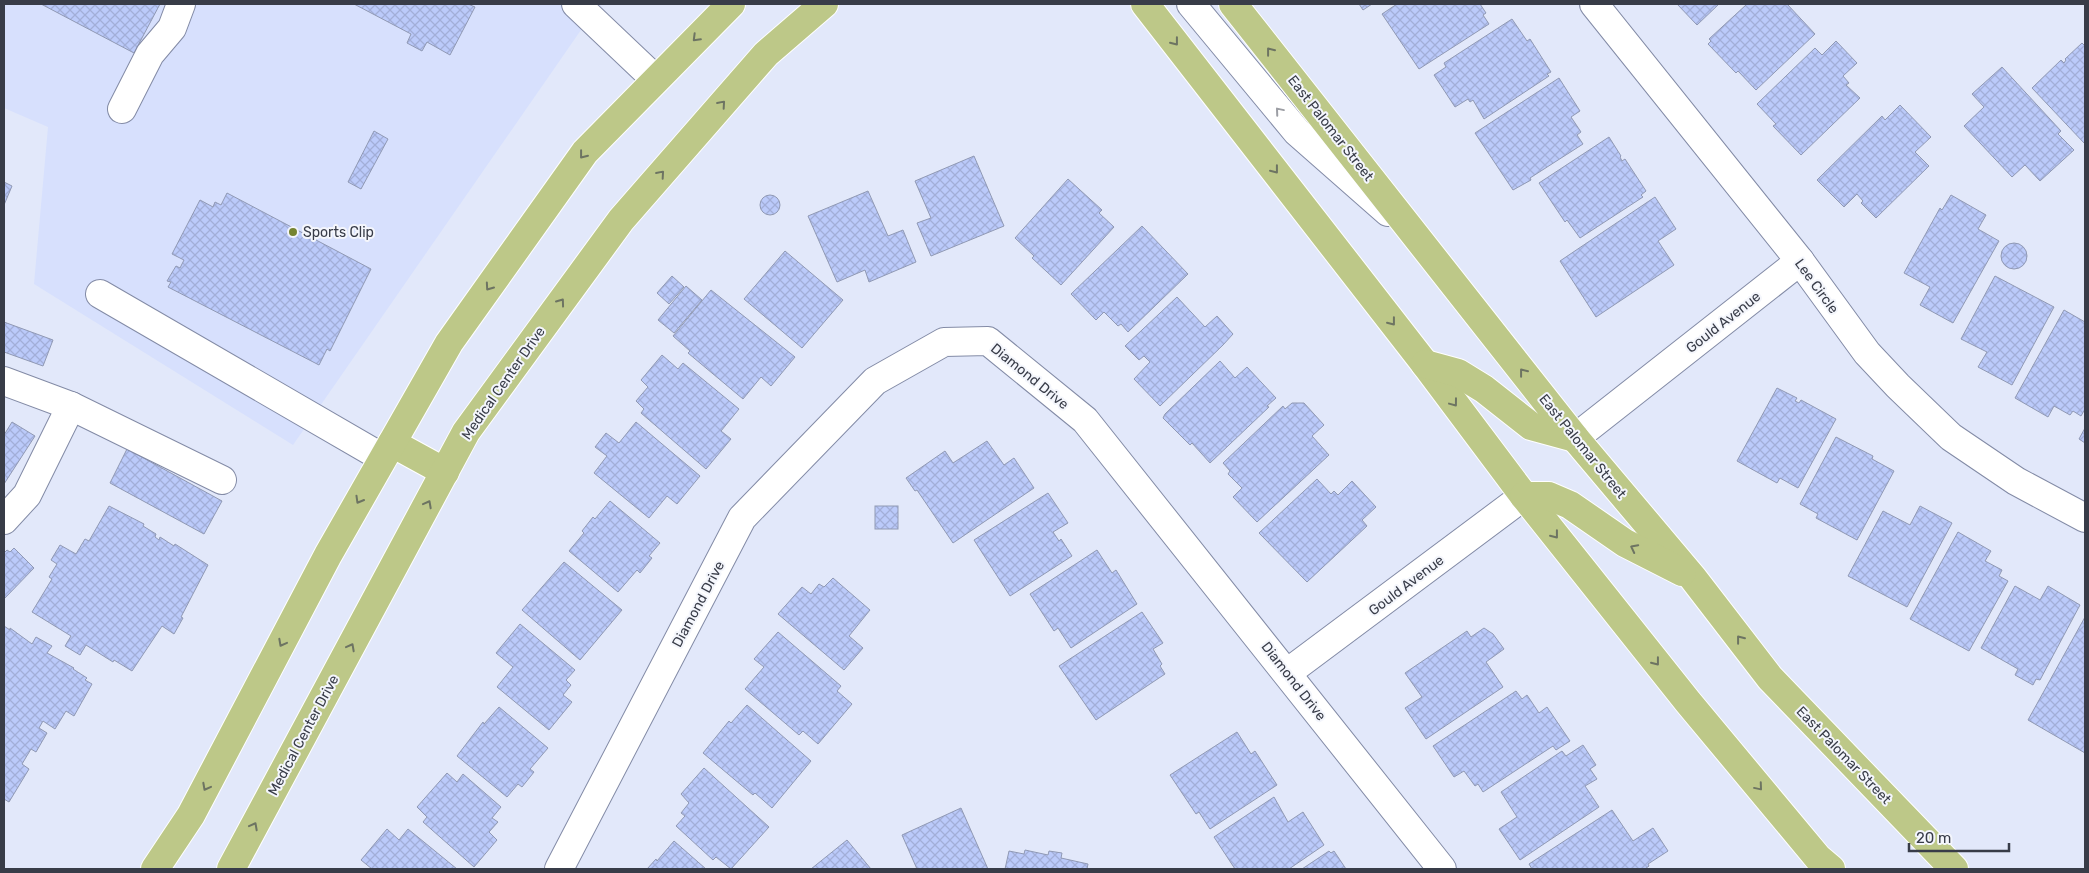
<svg xmlns="http://www.w3.org/2000/svg" width="2089" height="873" viewBox="0 0 2089 873" font-family="Rubik,sans-serif">
  <style>
    .built { fill: #d7e0fd }
    .building { fill: url(#building-cross-hatch); stroke: #9099b4 }
    .lines { fill: none; stroke-linecap: round; stroke-linejoin: round }
    .minor-casing { stroke: #838ba6; stroke-width: 30 }
    .major-casing { stroke: #fff; stroke-width: 30 }
    .minor { stroke: #fff; stroke-width: 28 }
    .major { stroke: #bdc888; stroke-width: 28 }
    .oneway { stroke: #6d7462 }
    .oneway2 { stroke: #9c9ea4 }
    .poi-dot { fill: #758432; stroke: #f4f6fc; stroke-width: 2 }
    .labels { text-anchor: middle; stroke-width: 4; stroke-linejoin: round; paint-order: stroke }
    .street-label { font-size: 14px; fill: #383c48; stroke: #f4f6fc }
    .poi-label { font-size: 14px; fill: #383c48; stroke: #f4f6fc; text-anchor: start }
  </style>
  <defs>
    <pattern id="building-cross-hatch" width="8" height="8" patternUnits="userSpaceOnUse" patternTransform="scale(1.25)"><rect width="8" height="8" fill="#bbcafa"/><path d="M0 0l8 8M0 8l8-8" fill="none" stroke="#a2aed8"/></pattern>
  </defs>
  <rect width="100%" height="100%" fill="#e2e8fa"/>
  <path class="built" d="M4 4H602L590 17 293 445 34 284 48 127 4 108Z"/>
  <g class="building">
    <path d="M41 4H160L134 53Z"/>
    <path d="M354 4H468L475 7 450 55 427 42 422 51 407 43 411 34Z"/>
    <path d="M1359 4H1372L1363 10Z"/>
    <path d="M1397 4H1480L1486 13 1483 15 1489 24 1419 69 1382 14Z"/>
    <path d="M1677 4H1719L1697 25Z"/>
    <path d="M1747 4H1787L1815 34 1756 90 1738 71 1736 73 1708 44 1711 41 1709 39Z"/>
    <path d="M1512 19 1527 41 1530 39 1551 72 1547 74 1549 76 1484 119 1473 100 1470 102 1468 99 1455 107 1434 75 1446 67 1444 63Z"/>
    <path d="M1836 41 1857 63 1843 76 1849 83 1846 85 1860 98 1801 155 1773 126 1776 124 1757 104 1815 48 1822 55Z"/>
    <path d="M2082 43 2085 46V144L2032 88 2061 60 2064 63 2066 60 2065 59Z"/>
    <path d="M2002 67 2061 131 2058 134 2074 150 2040 181 2025 165 2012 177 1964 126 1984 107 1972 94Z"/>
    <path d="M1559 78 1580 111 1571 117 1581 132 1577 135 1583 144 1530 178 1531 180 1513 190 1475 133Z"/>
    <path d="M1900 105 1931 137 1915 152 1929 166 1876 218 1861 203 1863 201 1857 194 1844 207 1817 180 1882 116 1885 120Z"/>
    <path d="M374 131 388 139 361 189 348 182Z"/>
    <path d="M1609 137 1621 156 1620 157 1622 161 1625 159 1646 191 1641 195 1643 197 1580 238 1567 220 1565 222 1539 183Z"/>
    <path d="M974 156 1004 226 931 256 917 223 931 218 915 181Z"/>
    <path d="M1068 179 1102 210 1099 213 1114 227 1061 285 1032 258 1034 256 1015 238Z"/>
    <path d="M4 182 12 186 4 205Z"/>
    <path d="M868 191 888 236 903 230 916 262 869 282 865 270 837 282 808 216Z"/>
    <path d="M227 193 371 269 330 351 327 349 319 365 168 287 171 282 167 281 176 266 180 268 184 260 172 254 200 200 213 207 215 202 221 205Z"/>
    <circle cx="770" cy="205" r="10"/>
    <path d="M1951 195 1986 215 1978 229 1999 241 1953 323 1920 305 1930 287 1904 273 1940 208 1942 210Z"/>
    <path d="M1655 197 1676 229 1658 241 1674 265 1596 317 1560 261Z"/>
    <path d="M1142 226 1188 274 1128 332 1121 324 1118 326 1104 312 1096 320 1071 294Z"/>
    <circle cx="2014" cy="256" r="13"/>
    <path d="M785 251 843 300 802 348 744 299Z"/>
    <path d="M672 276 684 287 669 304 657 293Z"/>
    <path d="M1995 276 2054 307 2012 385 1978 367 1987 352 1961 339Z"/>
    <path d="M686 286 702 300 674 333 658 320Z"/>
    <path d="M711 290 795 357 771 386 761 377 743 399 688 353 690 351 673 336Z"/>
    <path d="M1177 297 1205 327 1217 316 1233 334 1223 345 1160 406 1134 379 1150 362 1144 356 1139 360 1125 346Z"/>
    <path d="M2064 310 2085 322V409L2081 416 2073 411 2070 415 2054 406 2048 417 2015 398Z"/>
    <path d="M4 322 53 340 43 366 4 352Z"/>
    <path d="M662 355 678 369 683 363 739 409 721 431 731 439 706 469 641 413 644 409 636 401 648 387 641 380Z"/>
    <path d="M1220 361 1235 378 1247 367 1276 398 1267 406 1269 407 1210 463 1192 443 1190 445 1163 418 1165 414Z"/>
    <path d="M1777 388 1797 398 1795 401 1799 403 1801 400 1836 419 1798 488 1780 478 1777 483 1737 461Z"/>
    <path d="M1292 403H1304L1324 425 1312 436 1329 455 1257 522 1233 497 1242 488 1228 474 1230 471 1223 463 1283 406 1285 409Z"/>
    <path d="M12 422 35 436 4 484V435Z"/>
    <path d="M636 422 700 476 677 504 667 496 649 518 594 473 607 456 595 447 606 433 619 443Z"/>
    <path d="M2085 428V443L2079 439Z"/>
    <path d="M1836 437 1873 456 1872 459 1894 471 1857 540 1816 518 1818 514 1800 504Z"/>
    <path d="M987 441 1004 465 1014 458 1034 488 953 543 917 490 915 491 906 478 945 451 953 463Z"/>
    <path d="M127 449 222 501 204 534 110 483Z"/>
    <path d="M1317 479 1331 494 1334 491 1338 495 1352 481 1376 507 1362 520 1367 526 1307 582 1259 533Z"/>
    <path d="M1048 493 1068 523 1053 532 1059 541 1061 539 1072 556 1010 596 974 540Z"/>
    <path d="M610 501 660 543 649 556 652 558 640 573 637 570 618 592 569 551 584 533 582 531 593 517 595 519Z"/>
    <path d="M109 506 144 524 143 526 156 534 155 537 159 540 160 537 174 546 175 544 208 565 181 617 183 618 174 634 162 626 132 671 114 660 113 662 86 645 80 655 65 646 71 636 32 612 52 579 49 577 57 564 51 560 60 545 76 554 85 539 89 541Z"/>
    <rect x="875" y="506" width="23" height="23"/>
    <path d="M1920 506 1952 523 1907 607 1848 576 1883 511 1910 525Z"/>
    <path d="M1958 532 1991 551 1985 561 2002 570 1999 576 2008 581 1969 651 1910 619Z"/>
    <path d="M14 548 34 568 4 599V553L7 550 10 552Z"/>
    <path d="M1097 550 1112 573 1116 570 1137 604 1071 648 1058 628 1054 631 1030 594Z"/>
    <path d="M564 562 622 610 580 660 522 610Z"/>
    <path d="M833 578 870 610 849 636 863 648 844 670 778 614 802 587 811 594 819 584 824 587Z"/>
    <path d="M2015 586 2040 600 2048 586 2080 605 2040 680 2036 679 2033 685 2015 675 2018 669 1981 648Z"/>
    <path d="M1142 612 1163 643 1153 649 1162 664 1160 666 1165 674 1096 720 1059 666Z"/>
    <path d="M2085 617V753L2028 720Z"/>
    <path d="M520 624 575 670 566 680 571 685 563 695 572 702 549 730 497 687 513 667 496 653Z"/>
    <path d="M4 626 10 630V628L32 644 36 637 52 646 47 653 74 668 73 669 87 678 85 680 92 684 74 716 66 711 55 729 43 721 39 728 47 733 36 752 31 749 22 764 29 769 9 802 4 799Z"/>
    <path d="M1484 628 1493 634 1504 649 1486 662 1503 687 1426 739 1405 708 1422 697 1405 673 1467 631 1471 637Z"/>
    <path d="M778 632 841 686 837 691 852 704 818 744 803 731 799 735 745 689 764 667 754 659Z"/>
    <path d="M1516 691 1522 699 1527 695 1539 713 1547 707 1570 741 1556 750 1553 746 1483 792 1478 784 1475 786 1464 771 1454 777 1433 746Z"/>
    <path d="M747 705 811 761 772 808 755 793 753 795 703 753 729 721 731 723Z"/>
    <path d="M499 707 548 748 530 769 534 772 522 787 518 784 507 797 457 756 483 722 484 724Z"/>
    <path d="M1237 732 1251 754 1255 751 1277 785 1210 829 1199 812 1196 814 1170 775Z"/>
    <path d="M1583 745 1596 765 1590 769 1597 779 1585 786 1599 807 1520 860 1499 829 1517 817 1501 792 1562 751 1566 756Z"/>
    <path d="M704 768 769 827 731 869 716 857 713 860 676 826 685 816 681 813 689 803 681 794Z"/>
    <path d="M447 773 457 782 463 774 501 807 492 818 498 822 489 832 497 840 474 867 423 822 427 817 417 807Z"/>
    <path d="M1274 797 1288 822 1303 812 1324 845 1289 869H1235L1214 837Z"/>
    <path d="M961 808 988 869H917L902 835Z"/>
    <path d="M1612 810 1633 841 1653 828 1668 851 1648 864 1649 866 1645 869H1532L1529 864Z"/>
    <path d="M387 829 399 840 408 829 457 869H372L361 860Z"/>
    <path d="M847 840 871 869H811Z"/>
    <path d="M674 841 706 869H647L656 859 657 861Z"/>
    <path d="M1025 850 1048 855 1049 851 1062 853 1061 858 1088 864 1087 869H1005L1009 851 1024 854Z"/>
    <path d="M1329 851 1331 853 1334 851 1346 869H1302Z"/>
  </g>
  <g class="lines">
    <defs>
      <g id="minor">
        <path d="M576 4 655 79"/>
        <path d="M1191 4 1297 132 1388 212"/>
        <path d="M1594 4 1800 261 1867 353 1898 386 1951 437 2016 481 2085 518"/>
        <path d="M122 109 150 54 172 28 181 4"/>
        <path d="M100 294 383 458"/>
        <path d="M4 381 71 406 222 480"/>
        <path d="M1575 438 1800 261"/>
        <path d="M4 520 27 495 71 406"/>
        <path d="M1287 673 1524 496"/>
        <path d="M559 869 742 518 875 381 944 342 988 341 1085 420 1442 869"/>
      </g>
      <g id="major">
        <path d="M1145 4 1425 364 1524 496 1688 702 1818 858 1831 869"/>
        <path d="M1233 4 1575 438 1693 578 1770 678 1954 869"/>
        <path d="M1425 364 1458 373 1484 389 1531 426 1575 438"/>
        <path d="M392 443 445 472"/>
        <path d="M1524 496H1549L1570 505 1625 543 1682 572"/>
        <path d="M155 869 191 815 328 555 449 343 585 152 731 4"/>
        <path d="M231 869 466 432 621 220 766 54 824 4"/>
      </g>
    </defs>
    <use href="#minor" class="minor-casing"/>
    <use href="#major" class="major-casing"/>
    <use href="#minor" class="minor"/>
    <use href="#major" class="major"/>
  </g>
  <defs><path id="oneway-chevron" d="M-2-3.5L2.5 0L-2 3.5" fill="none" stroke-width="1.6" stroke-linecap="round" stroke-linejoin="round" transform="scale(1.25)"/></defs>
  <g class="oneway">
    <use href="#oneway-chevron" transform="translate(696 38) rotate(135)"/>
    <use href="#oneway-chevron" transform="translate(1175 42) rotate(52)"/>
    <use href="#oneway-chevron" transform="translate(1270 51) rotate(-128)"/>
    <use href="#oneway-chevron" transform="translate(722 104) rotate(-49)"/>
    <use href="#oneway-chevron" transform="translate(583 155) rotate(128)"/>
    <use href="#oneway-chevron" transform="translate(1275 170) rotate(52)"/>
    <use href="#oneway-chevron" transform="translate(661 174) rotate(-49)"/>
    <use href="#oneway-chevron" transform="translate(489 287) rotate(125)"/>
    <use href="#oneway-chevron" transform="translate(561 302) rotate(-54)"/>
    <use href="#oneway-chevron" transform="translate(1392 322) rotate(52)"/>
    <use href="#oneway-chevron" transform="translate(1523 372) rotate(-128)"/>
    <use href="#oneway-chevron" transform="translate(1454 403) rotate(53)"/>
    <use href="#oneway-chevron" transform="translate(359 500) rotate(120)"/>
    <use href="#oneway-chevron" transform="translate(428 504) rotate(-62)"/>
    <use href="#oneway-chevron" transform="translate(1555 535) rotate(52)"/>
    <use href="#oneway-chevron" transform="translate(1634 548) rotate(-153)"/>
    <use href="#oneway-chevron" transform="translate(1740 639) rotate(-128)"/>
    <use href="#oneway-chevron" transform="translate(282 643) rotate(118)"/>
    <use href="#oneway-chevron" transform="translate(351 647) rotate(-62)"/>
    <use href="#oneway-chevron" transform="translate(1656 662) rotate(52)"/>
    <use href="#oneway-chevron" transform="translate(206 787) rotate(118)"/>
    <use href="#oneway-chevron" transform="translate(1759 787) rotate(50)"/>
    <use href="#oneway-chevron" transform="translate(254 826) rotate(-62)"/>
  </g>
  <use class="oneway2" href="#oneway-chevron" transform="translate(1279 111) rotate(-130)"/>
  <circle class="poi-dot" cx="293" cy="232" r="5"/>
  <g class="labels">
    <g class="street-label">
      <text transform="translate(1331 128) rotate(52)" y="5">East Palomar Street</text>
      <text transform="translate(1817 286) rotate(54)" y="5">Lee Circle</text>
      <text transform="translate(1723 322) rotate(-38)" y="5">Gould Avenue</text>
      <text transform="translate(1030 376) rotate(39)" y="5">Diamond Drive</text>
      <text transform="translate(503 383) rotate(-55)" y="5">Medical Center Drive</text>
      <text transform="translate(1583 446) rotate(51)" y="5">East Palomar Street</text>
      <text transform="translate(1406 585) rotate(-37)" y="5">Gould Avenue</text>
      <text transform="translate(698 604) rotate(-62)" y="5">Diamond Drive</text>
      <text transform="translate(1294 681) rotate(52)" y="5">Diamond Drive</text>
      <text transform="translate(303 735) rotate(-62)" y="5">Medical Center Drive</text>
      <text transform="translate(1844 755) rotate(46)" y="5">East Palomar Street</text>
    </g>
    <g class="poi-label">
      <text x="303" y="237">Sports Clip</text>
    </g>
  </g>
  <rect width="2089" height="873" fill="none" stroke="#383c48" stroke-width="10"/>
  <path d="M1909 843v8h100v-8" fill="none" stroke="#383c48" stroke-width="2.5"/>
  <text x="1916" y="843" font-size="15" fill="#383c48" stroke="#f4f6fc" stroke-width="4" paint-order="stroke">20 m</text>
</svg>
